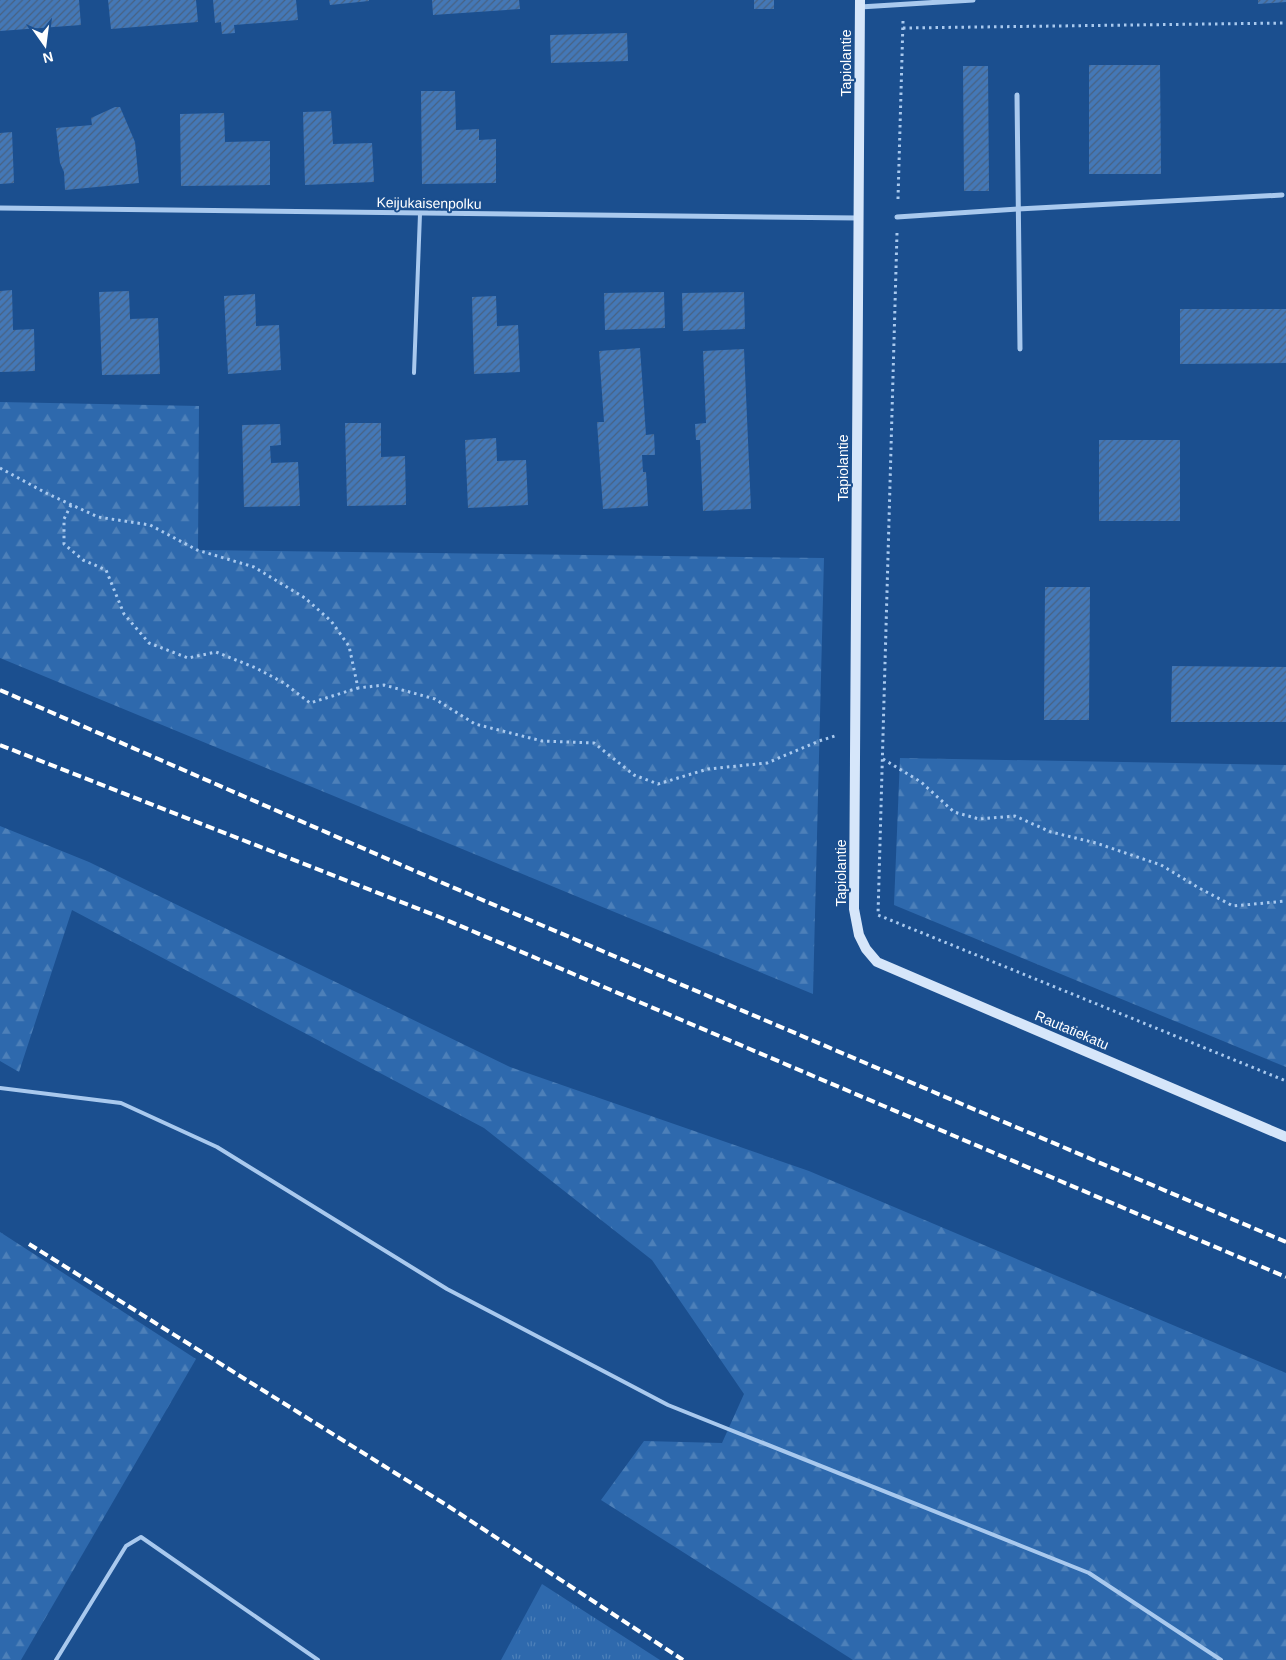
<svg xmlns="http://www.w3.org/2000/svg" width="1286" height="1660" viewBox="0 0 1286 1660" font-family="Arial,sans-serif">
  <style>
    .grass { fill: url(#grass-tufts) }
    .forest { fill: url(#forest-firs) }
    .building { fill: url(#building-hatch) }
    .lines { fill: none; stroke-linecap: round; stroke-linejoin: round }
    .path { stroke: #a9c9ee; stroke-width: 3; stroke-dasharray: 2.5 4; stroke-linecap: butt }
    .lane { stroke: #a9c9ee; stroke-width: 4 }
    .street { stroke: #a9c9ee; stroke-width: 5 }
    .secondary { stroke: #d6e6fa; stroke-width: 10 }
    .rail { stroke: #fff; stroke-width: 4; stroke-dasharray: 9 4; stroke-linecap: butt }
    .labels { text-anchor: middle; stroke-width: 4; stroke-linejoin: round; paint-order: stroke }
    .street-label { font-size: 14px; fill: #fff; stroke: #1b4f8f }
  </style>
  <defs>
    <pattern id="grass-tufts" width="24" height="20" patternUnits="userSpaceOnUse" patternTransform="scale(1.25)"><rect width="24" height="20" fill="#2e69ad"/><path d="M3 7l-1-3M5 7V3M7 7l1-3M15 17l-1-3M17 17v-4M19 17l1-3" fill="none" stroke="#4d80b9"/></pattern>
    <pattern id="forest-firs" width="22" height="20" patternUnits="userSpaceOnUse" patternTransform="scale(1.25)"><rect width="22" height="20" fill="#2e69ad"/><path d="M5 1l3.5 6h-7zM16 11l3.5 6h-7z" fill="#4d80b9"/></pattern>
    <pattern id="building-hatch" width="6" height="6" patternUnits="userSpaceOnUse" patternTransform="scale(1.25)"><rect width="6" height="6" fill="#4478b7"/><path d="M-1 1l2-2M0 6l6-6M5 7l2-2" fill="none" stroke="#486282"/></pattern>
  </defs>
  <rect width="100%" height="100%" fill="#1b4f8f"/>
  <path class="grass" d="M542 1584 660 1660H501Z"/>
  <g class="forest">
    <path d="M0 402 199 406 198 550 824 558 813 994 0 658Z"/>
    <path d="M900 758 1286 765V1067L894 905Z"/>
    <path d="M0 826 89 862 510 1067 809 1171 1286 1373V1660H853L601 1500 644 1441 722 1443 744 1394 652 1260 484 1128 72 910 19 1072 0 1061Z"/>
    <path d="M0 1232 196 1359 21 1660H0Z"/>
  </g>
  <g class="building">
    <path d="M0 0H79L81 25 0 31Z"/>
    <path d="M108 0H196L198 22 111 29Z"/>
    <path d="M213 0H296L298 20 234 25 235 33 222 34 221 22 215 23Z"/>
    <path d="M329 0H369V1L330 5Z"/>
    <path d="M432 0H519L520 9 433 15Z"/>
    <rect x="754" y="0" width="20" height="9"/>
    <path d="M1258 0H1286V2L1258 4Z"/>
    <path d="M627 33 628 61 551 63 550 35Z"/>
    <path d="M1089 65H1160L1161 174H1089Z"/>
    <path d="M963 66H988L989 191H964Z"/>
    <path d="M421 91H455L456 130 479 129V140L496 139V183L422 184Z"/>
    <path d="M115 107H120L135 142 139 183 65 190 64 172 60 163 56 128 92 125 91 118Z"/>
    <path d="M331 111 333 144 372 143 374 182 305 185 303 112Z"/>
    <path d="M224 113 225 142 270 141V185L181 186 180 114Z"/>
    <path d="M12 132 14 183 0 184V133Z"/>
    <path d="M12 290 13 330 34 329 35 371 0 372V291Z"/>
    <path d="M129 291 130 319 158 318 160 374 102 375 99 292Z"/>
    <path d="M664 292 665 328 605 330 604 293Z"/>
    <path d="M744 292 745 329 683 331 682 293Z"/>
    <path d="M255 294 256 326 279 325 281 370 228 374 224 296Z"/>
    <path d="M496 296 497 326 518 325 520 372 474 374 472 297Z"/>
    <path d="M1180 309H1286V363L1180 364Z"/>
    <path d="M640 348 646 435 654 434 655 455H642L643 472H646L648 506 603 509 597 422H604L599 351Z"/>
    <path d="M744 349 751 509 703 511 700 440H696L695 424 706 423 703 351Z"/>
    <path d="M345 423H381V457L405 456 406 505 347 506Z"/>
    <path d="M280 424 281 445 270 446 271 463 298 462 300 506 244 507 242 425Z"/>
    <path d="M496 438 497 461 526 460 528 505 468 508 465 440Z"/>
    <rect x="1099" y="440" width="81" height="81"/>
    <path d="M1045 587H1090L1089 720H1044Z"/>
    <path d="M1172 666 1286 667V722H1171Z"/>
  </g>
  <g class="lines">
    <g class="path">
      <path d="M903 28 1286 23"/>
      <path d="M898 199 903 21"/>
      <path d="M897 233 878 915 1286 1081"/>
      <path d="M0 468 46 493 98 517 150 525 197 550 254 567 305 598 331 621 349 646 358 688 384 685 435 699 475 724 542 741 594 743 634 775 658 784 708 769 767 763 819 741 835 736"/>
      <path d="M71 505 64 519V544L83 560 106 570 124 614 149 643 188 658 216 652 256 668 284 683 310 703 358 688"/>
      <path d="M883 759 921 782 954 812 979 819 1015 816 1051 832 1096 843 1161 865 1199 888 1233 906 1286 901"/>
    </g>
    <g class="lane">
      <path d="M414 373 420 214"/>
      <path d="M0 1088 121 1103 217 1147 447 1289 668 1405 1089 1573 1221 1660"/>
      <path d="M56 1660 126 1546 141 1537 318 1660"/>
    </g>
    <g class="street">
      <path d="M860 7 973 0"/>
      <path d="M1017 95 1020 349"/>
      <path d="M0 208 858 218"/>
      <path d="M897 217 1018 209 1282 195"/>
    </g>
    <path class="secondary" d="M860 0 854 909 859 935 866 949 877 962 1286 1137"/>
    <g class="rail">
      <path d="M0 690 445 884 1286 1242"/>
      <path d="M0 745 437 916 1286 1277"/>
      <path d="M29 1244 448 1506 683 1660"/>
    </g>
  </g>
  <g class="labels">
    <g class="street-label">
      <text transform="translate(846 63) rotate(-90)" y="5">Tapiolantie</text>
      <text transform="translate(429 203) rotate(1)" y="5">Keijukaisenpolku</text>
      <text transform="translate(843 468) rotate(-90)" y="5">Tapiolantie</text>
      <text transform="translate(841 873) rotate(-90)" y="5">Tapiolantie</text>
      <text transform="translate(1072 1030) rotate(23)" y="5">Rautatiekatu</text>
    </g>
  </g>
  <g transform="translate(45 45) rotate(166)" stroke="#1b4f8f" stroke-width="4" paint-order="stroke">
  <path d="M0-4L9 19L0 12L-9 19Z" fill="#ffffff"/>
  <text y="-8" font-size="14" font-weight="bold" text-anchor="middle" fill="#ffffff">N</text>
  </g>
</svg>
